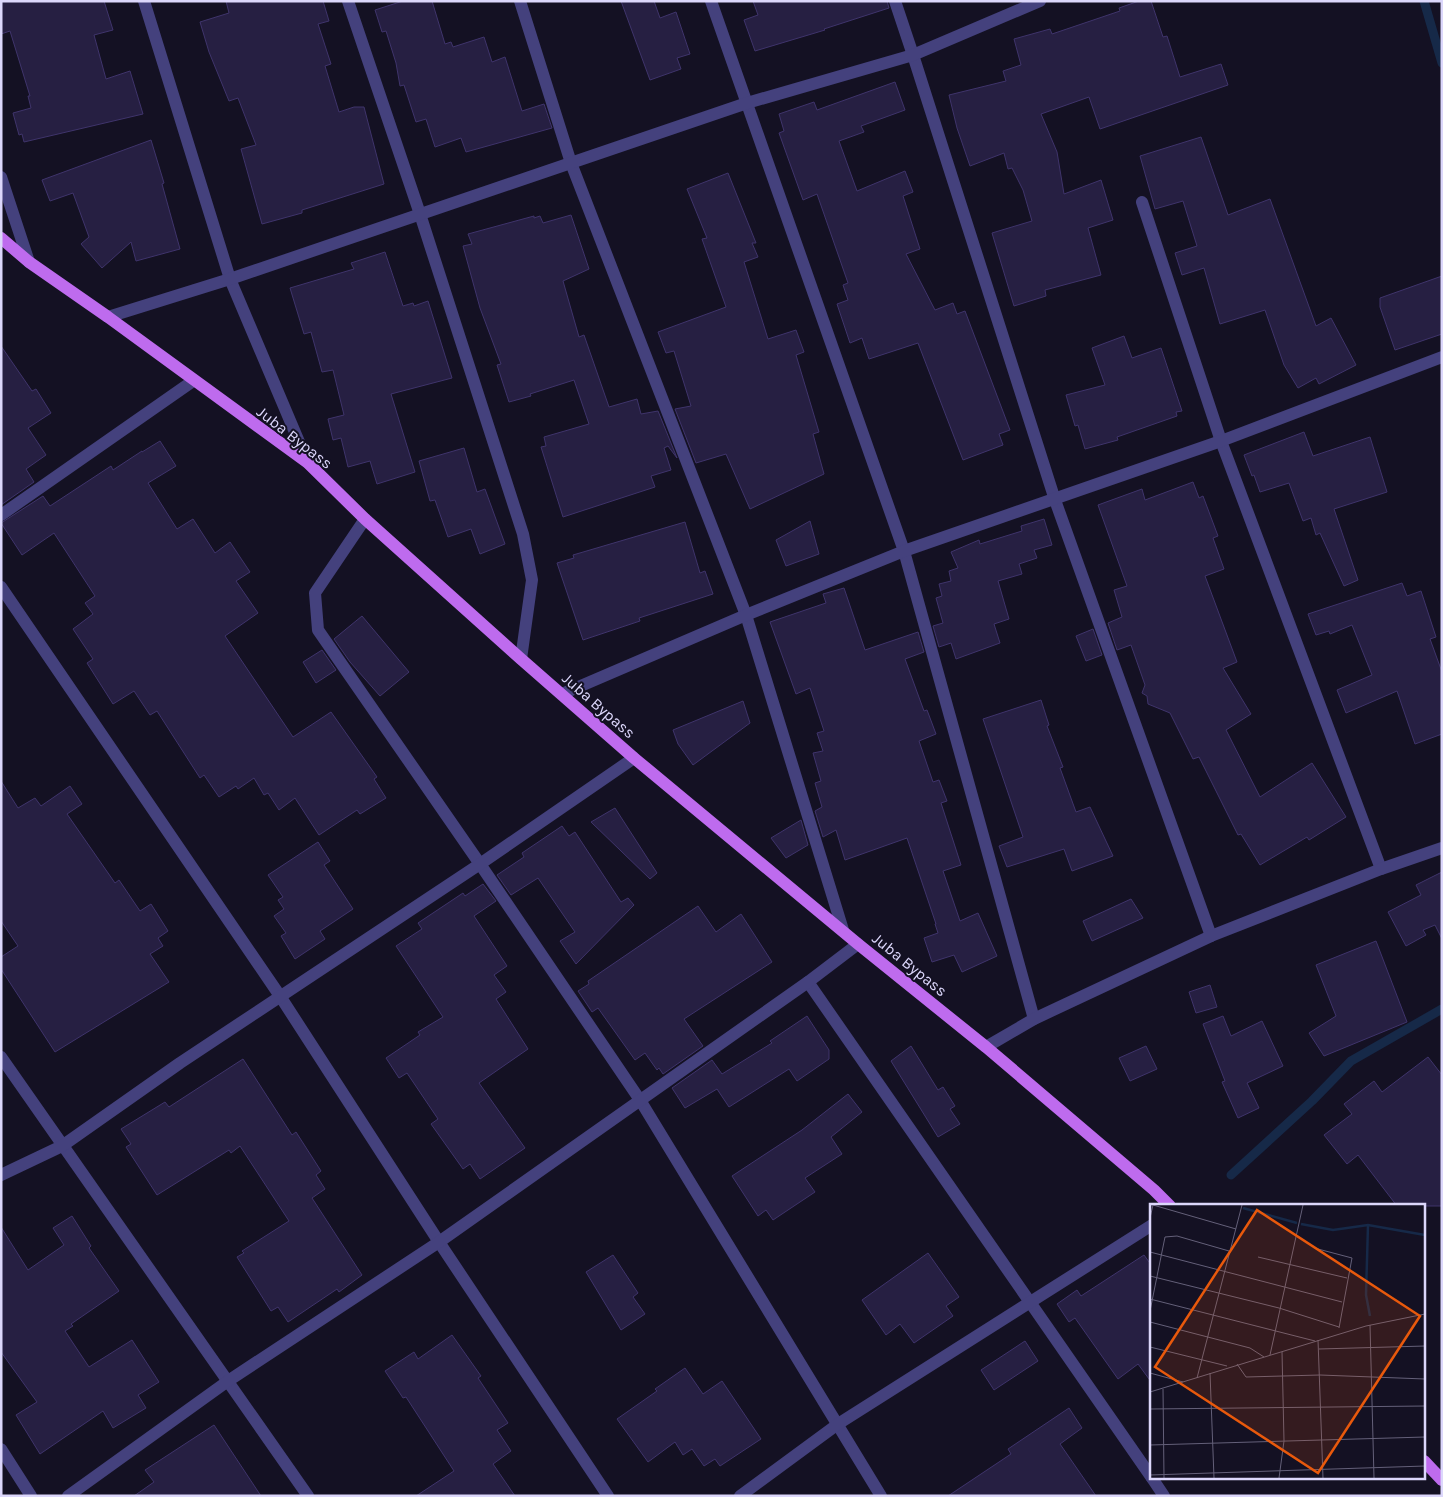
<svg xmlns="http://www.w3.org/2000/svg" width="1443" height="1497" viewBox="0 0 1443 1497" font-family="Karla,sans-serif">
  <style>
    .lines { fill: none; stroke-linecap: round; stroke-linejoin: round }
    .stream { stroke: #162948; stroke-width: 9 }
    .building { fill: #261f42; stroke: #3f346b }
    .minor { stroke: #44417d; stroke-width: 12 }
    .major { stroke: #be6bee; stroke-width: 12 }
    .labels { text-anchor: middle; stroke-width: 4; stroke-linejoin: round; paint-order: stroke }
    .street-label { font-size: 16px; fill: #dcd7fb; stroke: #141123 }
    .inset-river { fill: none; stroke: #162948; stroke-width: 2.5 }
    .inset-road { fill: none; stroke: #646079; stroke-width: 1 }
    .view { fill: #e8590c; fill-opacity: 0.15; stroke: #e8590c; stroke-width: 2.5 }
    .inset-edge { fill: none; stroke: #dcd7fb; stroke-width: 2.5 }
  </style>
  <rect width="100%" height="100%" fill="#141123"/>
  <g class="lines">
    <g class="stream">
      <path d="M1424 1 1442 63"/>
      <path d="M1231 1175 1312 1101 1351 1061 1442 1009"/>
    </g>
  </g>
  <g class="building">
    <path d="M1 1H104L113 30 94 35 106 79 130 71 143 114 24 142 22 134 19 135 13 113 31 108 28 96H30L10 31 1 34Z"/>
    <path d="M226 1H323L329 21 318 24 331 64 325 66 339 112 354 107H364L384 184 302 210V213L262 224 241 149 256 145 238 98 229 101 209 52 200 22 229 13Z"/>
    <path d="M403 1H432L445 44 451 42 453 47 484 37 492 62 505 57 522 111 544 104 552 128 466 152 461 138 435 147 426 119 416 122 404 85 400 86 396 63 386 31 382 32 375 10Z"/>
    <path d="M621 1H654L660 18 676 12 690 54 677 58 681 69 650 80Z"/>
    <path d="M753 1H887L889 8 824 29 825 30 755 51 744 20 758 15Z"/>
    <path d="M1139 1H1151L1163 37 1167 36 1180 77 1221 64 1228 85 1100 129 1089 97 1041 114 1057 152 1064 194 1101 180 1113 220 1088 228 1101 275 1045 290 1046 296 1014 306 992 233 1032 221 1023 190 1012 168 1008 169 1004 153 970 166 957 128 949 95 1006 81 1003 71 1021 65 1014 39 1050 29 1052 34 1120 11 1119 8Z"/>
    <path d="M895 82 905 110 861 126 864 132 839 141 857 191 905 171 913 192 903 196 920 249 906 254 935 310 953 303 957 314 965 311 1010 430 999 434 1003 445 963 460 918 343 869 359 862 338 850 343 837 304 848 300 843 285 848 283 817 194 803 200 779 133 784 131 779 114 814 102 817 110Z"/>
    <path d="M1201 137 1228 215 1270 199 1316 326 1331 318 1356 365 1319 384 1316 378 1298 388 1284 365 1265 310 1220 324 1204 268 1182 275 1175 253 1197 246 1183 201 1155 209 1140 156Z"/>
    <path d="M151 140 164 183 162 184 180 249 136 261 131 242 102 268 81 244 89 237 73 193 50 201 42 180Z"/>
    <path d="M728 173 756 243H752L758 257 744 262 768 339 796 330 804 352 796 355 819 432 813 434 824 474 750 509 726 454 696 463 675 409 691 406 674 351 666 353 658 332 726 307 702 239 707 238 687 189Z"/>
    <path d="M571 215 589 269 563 281 579 337 584 335 609 407 637 399 641 414 658 411 677 458 668 446 664 448 671 470 651 476 655 487 563 517 541 447 546 446 544 437 589 424 574 380 530 394 531 396 509 402 497 365 501 364 480 308 463 246 472 244 468 234 534 216V218L540 216 543 223Z"/>
    <path d="M385 252 403 306 413 303 414 306 428 301 452 378 391 394 415 472 377 484 370 461 348 467 341 438 333 440 328 419 344 415 333 370 322 372 311 332 304 334 290 288 354 269 351 263Z"/>
    <path d="M1442 276V334L1395 350 1380 307V298Z"/>
    <path d="M1124 336 1132 358 1161 348 1182 411 1176 412 1177 416 1117 437 1118 440 1085 449 1078 425 1075 426 1066 395 1105 385 1092 348Z"/>
    <path d="M1 346 32 391 36 389 51 413 28 428 46 455 26 469 34 482 1 505Z"/>
    <path d="M1304 432 1313 456 1370 437 1387 492 1334 509 1358 580 1344 586 1320 533 1316 535 1311 518 1303 521 1289 483 1260 492 1254 475 1252 476 1244 455Z"/>
    <path d="M160 441 176 466 148 483 177 529 193 519 215 553 230 542 250 572 236 581 258 613 225 636 293 737 331 712 377 777 374 779 386 798 360 814 357 810 319 835 295 798 279 810 268 793 264 795 254 778 238 789 236 786 219 797 204 775 200 778 157 711 150 715 134 691 113 704 87 663 93 659 73 629 93 614 85 603 95 596 54 533 22 555 1 523 43 496 50 506 111 466 113 470 142 451V452Z"/>
    <path d="M464 448 477 492 485 489 505 544 480 554 471 529 448 537 435 500 430 501 419 461Z"/>
    <path d="M1193 482 1199 498 1203 496 1218 536 1213 538 1224 569 1205 576 1237 662 1223 668 1251 714 1226 730 1260 797 1312 763 1346 817 1309 840 1307 837 1260 865 1241 834 1238 835 1199 757 1193 759 1170 713 1148 704 1147 696 1142 693 1145 685 1131 645 1117 650 1108 623 1122 617 1114 590 1127 586 1098 505 1142 489 1145 500Z"/>
    <path d="M1044 519 1052 545 1034 550 1037 558 1019 564 1022 574 998 581 1009 619 994 624 1000 643 956 659 951 643 939 647 933 626 943 623 936 598 942 596 939 584 951 581 949 571 958 568 951 552 979 540 980 544 1022 531 1021 526Z"/>
    <path d="M810 521 819 554 786 566 776 540Z"/>
    <path d="M685 522 700 573 705 571 713 594 639 618 640 621 583 640 557 563 574 558 573 555Z"/>
    <path d="M1402 583 1407 596 1421 591 1436 637 1430 639 1442 672V734L1415 744 1397 691 1346 713 1337 690 1372 675 1352 625 1330 634 1329 631 1316 635 1308 614Z"/>
    <path d="M844 588 865 650 918 632 924 652 905 659 924 711 927 710 936 734 919 741 933 782 939 780 947 801 941 803 961 865 943 871 960 921 978 913 997 956 962 972 954 955 932 962 924 938 938 933 935 924H936L907 838 845 860 836 830 823 837 815 811 822 807 815 783 821 781 813 753 823 751 817 733 824 731 810 688 796 694 770 622 826 603 823 594Z"/>
    <path d="M362 616 409 672 380 696 350 662 334 639Z"/>
    <path d="M1093 629 1102 655 1086 661 1076 636Z"/>
    <path d="M322 650 336 670 316 683 303 662Z"/>
    <path d="M1041 700 1049 725 1047 726 1063 767 1060 768 1076 812 1090 807 1113 856 1072 871 1064 849 1007 867 999 846 1023 837 983 719Z"/>
    <path d="M743 701 750 723 693 765 678 744 673 730Z"/>
    <path d="M1 781 18 808 35 798 41 806 70 786 82 804 67 814 115 883 119 880 140 911 151 904 168 931 158 938 163 946 150 954 169 982 55 1052 1 969V957L18 946 1 921Z"/>
    <path d="M615 808 657 873 650 879 591 822Z"/>
    <path d="M801 820 808 845 786 858 771 838Z"/>
    <path d="M562 826 569 836 575 832 621 902 628 898 634 905 576 964 560 941 575 932 538 878 511 895 497 875 524 857 522 853Z"/>
    <path d="M318 842 330 861 324 865 353 909 320 931 325 939 295 959 281 936 286 933 274 916 284 909 278 900 283 897 268 875Z"/>
    <path d="M1442 872V939L1435 925 1423 930 1426 935 1406 946 1388 912 1421 895 1416 885Z"/>
    <path d="M483 884 496 901 474 916 507 966 494 975 506 992 496 999 528 1049 479 1083 525 1148 480 1179 470 1164 463 1169 431 1124 438 1119 407 1073 399 1078 386 1058 420 1035 418 1032 443 1017 396 946 422 929 418 923 463 893 465 896Z"/>
    <path d="M1131 899 1143 918 1092 941 1083 921Z"/>
    <path d="M698 906 716 932 741 914 772 962 684 1019 703 1046 663 1074 659 1068 657 1070 645 1053 635 1060 598 1008 592 1012 578 991 589 984 588 981Z"/>
    <path d="M1376 941 1407 1022 1324 1056 1309 1033 1336 1016 1316 965Z"/>
    <path d="M1210 985 1217 1007 1196 1013 1189 992Z"/>
    <path d="M807 1016 829 1050V1059L797 1081 789 1069 729 1107 717 1089 685 1108 672 1088 712 1060 722 1074 772 1043 770 1041Z"/>
    <path d="M1223 1016 1231 1036 1262 1021 1283 1066 1247 1083 1259 1108 1238 1118 1222 1082 1225 1081 1203 1024Z"/>
    <path d="M911 1046 938 1090 943 1087 955 1106 950 1109 960 1124 938 1137 891 1061Z"/>
    <path d="M1146 1046 1157 1069 1130 1081 1119 1058Z"/>
    <path d="M1428 1057 1442 1075V1206H1397L1358 1155 1347 1164 1324 1135 1352 1114 1344 1104 1374 1081 1382 1092Z"/>
    <path d="M243 1059 292 1135 296 1132 321 1171 316 1175 325 1189 312 1198 362 1275 339 1292 337 1289 288 1322 278 1307 271 1311 237 1257 244 1253 242 1251 289 1221 240 1146 231 1153 229 1150 157 1195 126 1147 131 1144 121 1129 165 1102 169 1107Z"/>
    <path d="M848 1094 862 1112 831 1137 842 1154 805 1178 815 1192 773 1220 766 1210 758 1216 732 1176 802 1130Z"/>
    <path d="M72 1216 91 1246 89 1248 119 1291 71 1324 73 1326 65 1331 89 1367 132 1340 159 1382 138 1395 146 1408 113 1428 103 1411 40 1454 16 1415 37 1402 1 1352V1227L28 1270 64 1245 53 1228Z"/>
    <path d="M928 1253 959 1297 946 1306 953 1316 914 1343 900 1324 886 1335 862 1300Z"/>
    <path d="M613 1255 638 1293 633 1297 645 1314 621 1330 586 1272Z"/>
    <path d="M1144 1255 1152 1266V1383L1138 1364 1118 1379 1075 1318 1069 1322 1057 1304 1077 1290 1081 1296Z"/>
    <path d="M452 1335 481 1376 478 1378 508 1423 497 1430 511 1451 493 1464 515 1496H416L454 1471 406 1397 403 1398 385 1371 414 1352 418 1359Z"/>
    <path d="M1025 1341 1038 1361 994 1390 981 1370Z"/>
    <path d="M685 1368 703 1394 722 1381 761 1439 720 1466 715 1459 704 1466 692 1449 683 1455 675 1442 648 1462 617 1419 657 1391 655 1389Z"/>
    <path d="M1069 1408 1082 1428 1060 1444 1096 1496H948L1011 1454 1008 1449Z"/>
    <path d="M214 1425 261 1496H134L154 1482 145 1470Z"/>
  </g>
  <g class="lines">
    <g class="minor">
      <path d="M144 1 230 279 308 463"/>
      <path d="M348 1 420 214 523 534 532 580 521 659"/>
      <path d="M520 1 571 163 746 615 843 930"/>
      <path d="M711 1 904 551 1034 1019"/>
      <path d="M895 1 913 55 1055 500 1211 936"/>
      <path d="M1 177 29 262"/>
      <path d="M1142 202 1221 441 1381 869"/>
      <path d="M108 317 230 279 747 103 913 55 1040 1"/>
      <path d="M1 515 193 381"/>
      <path d="M365 519 315 593 318 630 480 864 640 1100 881 1496"/>
      <path d="M1 587 280 996 439 1242 608 1496"/>
      <path d="M562 694 746 615 904 551 1221 441 1442 357"/>
      <path d="M808 982 1152 1478"/>
      <path d="M986 1047 1034 1019 1211 936 1381 869 1442 848"/>
      <path d="M1 1057 308 1496"/>
      <path d="M1 1175 62 1146 180 1063 480 864 634 758"/>
      <path d="M1 1449 31 1496"/>
      <path d="M1152 1478 1164 1496"/>
      <path d="M68 1496 228 1381 439 1242 808 982 858 944"/>
      <path d="M740 1496 838 1424 1152 1225"/>
    </g>
    <g class="major">
      <path d="M1 238 29 262 108 317 308 463 365 519 521 659 634 758 858 944 986 1047 1154 1190 1170 1206"/>
      <path d="M1424 1461 1442 1480"/>
    </g>
  </g>
  <g class="labels">
    <g class="street-label">
      <text transform="translate(295 437) rotate(38)" y="6">Juba Bypass</text>
      <text transform="translate(599 705) rotate(41)" y="6">Juba Bypass</text>
      <text transform="translate(910 964) rotate(39)" y="6">Juba Bypass</text>
    </g>
  </g>
  <g transform="translate(1150 1204)">
    <rect width="275" height="275" fill="#141123"/>
    <path class="inset-river" d="M93 4 147 19M151 20 183 26 218 21 275 31M218 21 216 91 220 112"/>
    <path class="inset-road" d="M0 14 3 1 86 25M168 45 202 54 189 124M0 48 192 98M108 53 197 74M0 72 129 104 189 123M0 95 165 137M0 107 15 33 27 32 79 47M0 118 100 144 114 153M220 121 224 274M168 136 173 274M0 143 77 162M169 145 275 142M120 151 153 1M87 160 96 173 170 171 275 175M0 169 33 178M60 169 64 274M47 174 92 1M13 185 14 274M0 188 216 122 275 110M0 205 275 202M0 241 275 233M0 271 275 262M129 274 134 237 132 148"/>
    <path class="view" d="M107 6 270 112 168 269 5 163Z"/>
    <rect width="275" height="275" class="inset-edge"/>
  </g>
  <rect width="1443" height="1497" fill="none" stroke="#dcd7fb" stroke-width="5"/>
</svg>
